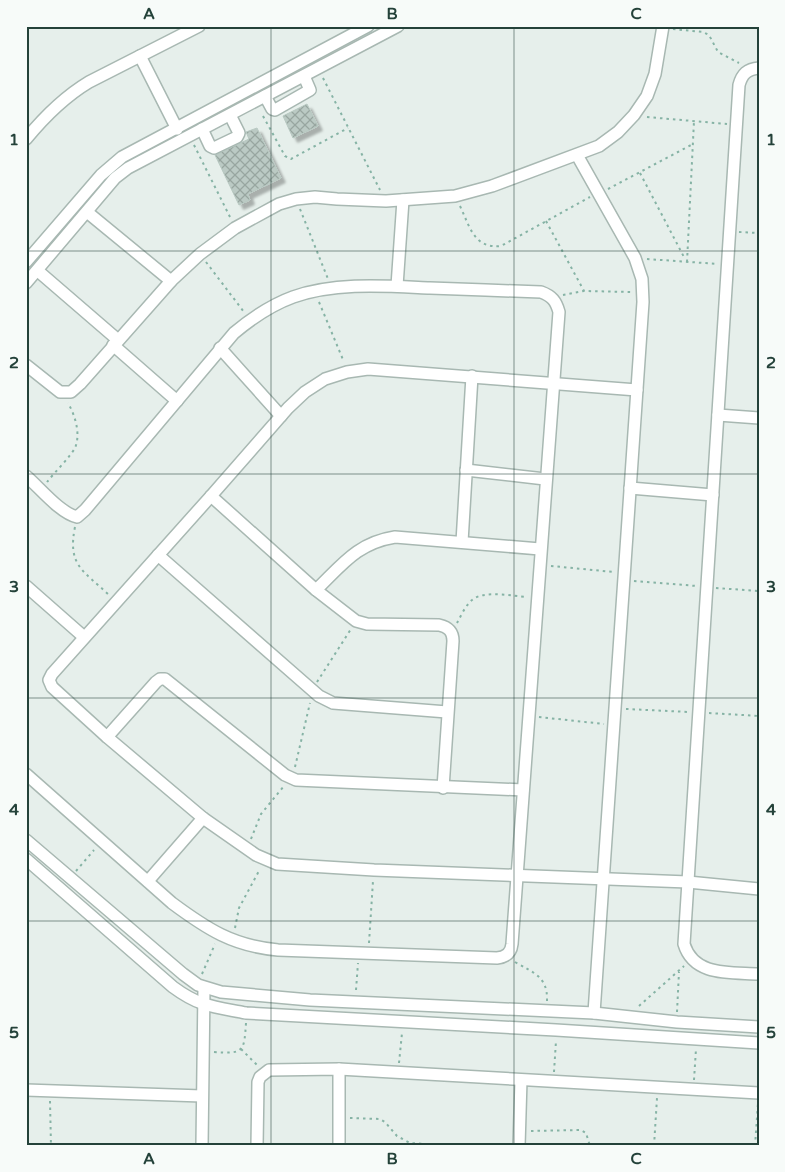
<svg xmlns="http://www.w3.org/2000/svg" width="785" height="1172" viewBox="0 0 785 1172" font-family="'Varela Round',sans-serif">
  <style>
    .building { fill: url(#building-cross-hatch); stroke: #b8c9c2; filter: url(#shadow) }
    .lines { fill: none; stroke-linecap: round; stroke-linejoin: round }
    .minor-casing { stroke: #a8b8b2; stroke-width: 14 }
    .path { stroke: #86b3a5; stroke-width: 2; stroke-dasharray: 2.5 4; stroke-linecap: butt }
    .minor { stroke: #fff; stroke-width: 11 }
    .grid { fill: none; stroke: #24423a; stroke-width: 1; stroke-opacity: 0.55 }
    .neatline { fill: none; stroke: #24423a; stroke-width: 2 }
    .grid-label { font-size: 16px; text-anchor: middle; font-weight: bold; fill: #24423a }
  </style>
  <defs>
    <pattern id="building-cross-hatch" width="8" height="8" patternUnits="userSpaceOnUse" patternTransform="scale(1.25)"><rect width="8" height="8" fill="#bbcac4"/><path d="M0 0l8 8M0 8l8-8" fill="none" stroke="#98a6a0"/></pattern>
    <filter id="shadow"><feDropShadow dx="4.5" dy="4.5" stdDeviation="1" flood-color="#0004"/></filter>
  </defs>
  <rect width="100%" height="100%" fill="#e6efeb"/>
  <g class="building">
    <path d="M307 104 318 126 293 138 283 116Z"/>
    <path d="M257 128 281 178 248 194 250 200 239 205 215 155 249 139 246 132Z"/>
  </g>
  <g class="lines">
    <defs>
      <g id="minor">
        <path d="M140 56 177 129"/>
        <path d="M759 68C747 69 742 74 739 85L684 944C694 977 731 972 759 974"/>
        <path d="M265 96 272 109 275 110 310 90 304 76"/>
        <path d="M202 129 210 146 214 148 237 137 239 133 230 115"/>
        <path d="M26 139C45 116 64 97 89 82L199 26"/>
        <path d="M577 155 635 258 642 279 643 302 594 1013"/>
        <path d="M87 212 171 281"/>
        <path d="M26 262 101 175 122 157 368 26"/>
        <path d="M38 271 118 340"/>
        <path d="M26 283 115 178 128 168 398 26"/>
        <path d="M397 286 403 200"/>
        <path d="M113 345 177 401"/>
        <path d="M220 348 281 416"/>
        <path d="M26 365 60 392H71L80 384 171 281 200 254 235 228 279 204 296 199 315 197 337 199 386 201 455 196 492 186 599 146 618 132 634 115 647 96 655 74 663 26"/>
        <path d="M637 390 368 369 347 372 325 379 305 392 288 408 211 496 52 674 49 680 52 687 107 737 203 818 256 855 277 864 374 870 688 882 759 889"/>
        <path d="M718 415 759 418"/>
        <path d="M466 470 545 479"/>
        <path d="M26 476C40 488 60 513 77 517L85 510 234 333C252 318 271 305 293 297 336 282 385 286 430 288 467 289 504 291 541 292 552 296 556 301 559 312L512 944C511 953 506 957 497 958L278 950C233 946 207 929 172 903L26 774"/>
        <path d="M630 488 713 495"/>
        <path d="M211 496 316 590 356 621 367 624 439 625C448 627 453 631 453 641L443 788"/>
        <path d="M462 542 472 376"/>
        <path d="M158 555 319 696 333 703 447 712"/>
        <path d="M26 586 84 637"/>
        <path d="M316 590C342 565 357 543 395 537L540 549"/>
        <path d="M107 737 156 682 160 679H165L285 775 296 780 523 790"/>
        <path d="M26 840 183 974 198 985 221 992 310 1000 594 1013 677 1022 759 1027"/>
        <path d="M26 859 173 987C200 1007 215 1007 246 1013L556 1030 759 1043"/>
        <path d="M148 881 203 818"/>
        <path d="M26 1090 202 1096"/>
        <path d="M202 1146 204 988"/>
        <path d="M257 1146 258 1082 260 1077 269 1070 339 1069 759 1093"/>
        <path d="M339 1146V1069"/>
        <path d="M519 1146 521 1080"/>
      </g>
    </defs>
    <use href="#minor" class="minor-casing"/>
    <g class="path">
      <path d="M673 29 703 32 709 35 718 52 739 63"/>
      <path d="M323 78 380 190"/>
      <path d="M263 116 285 156 291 159 348 128"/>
      <path d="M647 117 727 124"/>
      <path d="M194 145 231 219"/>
      <path d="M640 173 685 259"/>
      <path d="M608 189 693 144"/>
      <path d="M460 206C470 227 474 249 501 246L590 197"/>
      <path d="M300 209 328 279"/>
      <path d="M546 221 584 291"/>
      <path d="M739 232 759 233"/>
      <path d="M647 259 718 264"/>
      <path d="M206 262 244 312"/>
      <path d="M687 262 694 121"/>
      <path d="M563 295 584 291 632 292"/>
      <path d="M319 302 344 362"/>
      <path d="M47 482C54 473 70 457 75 448 81 434 75 415 68 403"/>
      <path d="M75 527C67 566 84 571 109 595"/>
      <path d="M551 566 614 572"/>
      <path d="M634 581 697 586"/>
      <path d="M716 588 759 591"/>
      <path d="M457 623C461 616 465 606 472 600 483 590 513 596 527 597"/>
      <path d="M317 682 351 629"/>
      <path d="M626 709 689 712"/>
      <path d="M709 713 759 716"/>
      <path d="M539 717 604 724"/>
      <path d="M295 767 310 703"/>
      <path d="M251 839 261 814 284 786"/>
      <path d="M76 871 94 850"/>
      <path d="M235 928 239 908 260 869"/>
      <path d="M369 943 373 881"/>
      <path d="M515 962C534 973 548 977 547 1001"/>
      <path d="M202 974 215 944"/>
      <path d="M356 990 358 963"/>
      <path d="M639 1006 684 966"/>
      <path d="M677 1012 679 972"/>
      <path d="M241 1049 257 1065"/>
      <path d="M214 1052C244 1054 244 1052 246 1023"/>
      <path d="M399 1063 402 1033"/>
      <path d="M554 1072 556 1041"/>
      <path d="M694 1080 696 1049"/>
      <path d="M50 1101 51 1146"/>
      <path d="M350 1118 380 1119 385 1122 397 1136 410 1143 460 1146"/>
      <path d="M531 1131 581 1130 586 1133 590 1146"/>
      <path d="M654 1146 657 1098"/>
      <path d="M755 1146 758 1103"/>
    </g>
    <use href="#minor" class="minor"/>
  </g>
  <path class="grid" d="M271 26V1146M514 26V1146M26 251H759M26 474H759M26 698H759M26 921H759"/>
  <rect width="785" height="1172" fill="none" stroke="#f7fbf9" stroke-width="55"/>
  <rect x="28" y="28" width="730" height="1116" class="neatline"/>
  <g class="grid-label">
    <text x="149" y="19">A</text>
    <text x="392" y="19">B</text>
    <text x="636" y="19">C</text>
    <text x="14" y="145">1</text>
    <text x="771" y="145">1</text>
    <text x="14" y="368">2</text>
    <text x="771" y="368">2</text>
    <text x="14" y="592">3</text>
    <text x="771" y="592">3</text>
    <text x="14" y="815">4</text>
    <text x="771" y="815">4</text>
    <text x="14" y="1038">5</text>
    <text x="771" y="1038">5</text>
    <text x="149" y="1164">A</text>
    <text x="392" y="1164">B</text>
    <text x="636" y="1164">C</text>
  </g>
</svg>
